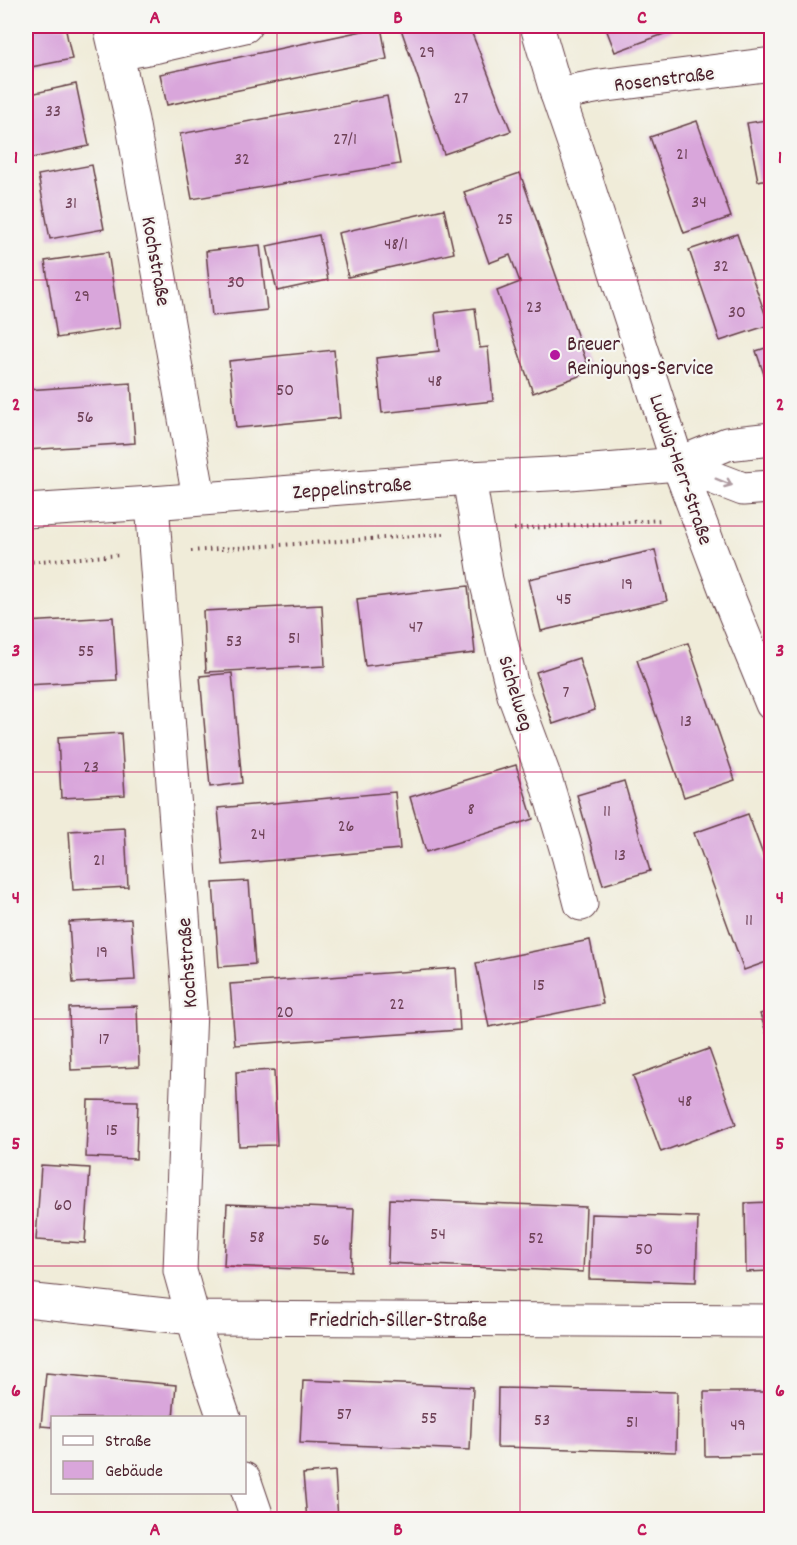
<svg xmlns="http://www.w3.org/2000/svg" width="797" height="1545" viewBox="0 0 797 1545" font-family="Dekko,sans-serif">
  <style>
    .building { fill: #d9a6db }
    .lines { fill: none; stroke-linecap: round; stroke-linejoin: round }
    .minor-casing { stroke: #633e45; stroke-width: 35 }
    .path { stroke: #633e45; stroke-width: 4; stroke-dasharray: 1.5 4.5; stroke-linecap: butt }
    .minor { stroke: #fff; stroke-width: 33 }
    .oneway { stroke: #ae9aa0 }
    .grid { fill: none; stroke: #c2185b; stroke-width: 1.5; stroke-opacity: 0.55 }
    .poi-dot { fill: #b5179e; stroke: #f6f6f2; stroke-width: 2 }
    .labels { text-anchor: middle; stroke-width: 4.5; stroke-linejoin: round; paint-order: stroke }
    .number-label { font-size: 18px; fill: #6e4157 }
    .street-label { font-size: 21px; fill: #4a1f2b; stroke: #f6f6f2 }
    .poi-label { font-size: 21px; fill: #4a1f2b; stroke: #f6f6f2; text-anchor: start }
    .neatline { fill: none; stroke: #c2185b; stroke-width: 2 }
    .grid-label { font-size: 20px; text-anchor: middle; font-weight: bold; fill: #c2185b }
  </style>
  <rect width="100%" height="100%" fill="#f6f6f2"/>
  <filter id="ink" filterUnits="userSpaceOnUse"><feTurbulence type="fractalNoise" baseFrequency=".0167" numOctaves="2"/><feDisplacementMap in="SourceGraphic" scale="12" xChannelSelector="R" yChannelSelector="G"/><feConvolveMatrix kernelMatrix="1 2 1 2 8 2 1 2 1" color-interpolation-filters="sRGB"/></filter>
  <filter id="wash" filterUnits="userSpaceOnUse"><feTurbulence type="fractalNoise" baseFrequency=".008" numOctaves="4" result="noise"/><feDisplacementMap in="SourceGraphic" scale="24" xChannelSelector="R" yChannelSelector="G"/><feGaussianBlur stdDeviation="1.35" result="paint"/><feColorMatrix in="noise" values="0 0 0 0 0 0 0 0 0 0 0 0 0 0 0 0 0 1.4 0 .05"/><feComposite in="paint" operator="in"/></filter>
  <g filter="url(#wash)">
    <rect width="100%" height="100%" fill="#f0ecd9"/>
    <g id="blocks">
      <g class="building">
        <path d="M26 26H65L72 59 26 68Z"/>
        <path d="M400 26H469L511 131 444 154Z"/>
        <path d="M605 26H670L672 31 615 52Z"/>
        <path d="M381 27 387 59 167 105 160 74Z"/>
        <path d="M76 84 89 146 32 158 26 125V95Z"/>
        <path d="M387 96 400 164 192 199 180 134Z"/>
        <path d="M772 119V178L758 181 747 123Z"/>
        <path d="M697 121 731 217 684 233 650 137Z"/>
        <path d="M92 165 104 229 50 239 38 175Z"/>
        <path d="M520 173 590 372 533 393 497 291 520 282 510 255 489 263 464 192Z"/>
        <path d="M444 209 454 253 348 277 338 233Z"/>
        <path d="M737 234 769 325 720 341 689 250Z"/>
        <path d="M319 235 328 280 277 291 267 246Z"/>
        <path d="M260 245 267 310 212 316 206 251Z"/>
        <path d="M108 252 120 328 57 338 45 261Z"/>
        <path d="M475 308 480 348 488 347 493 401 382 413 376 358 439 351 435 313Z"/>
        <path d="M772 346V395H771L756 351Z"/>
        <path d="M334 350 340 418 236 428 229 361Z"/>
        <path d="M131 383 135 443 26 450V390Z"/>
        <path d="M655 550 667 601 541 631 529 579Z"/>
        <path d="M468 586 475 653 365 666 357 599Z"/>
        <path d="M322 605 325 666 206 672 203 611Z"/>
        <path d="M113 617 117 680 26 685V622Z"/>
        <path d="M688 643 735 780 684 797 637 660Z"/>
        <path d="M579 658 595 710 553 724 536 672Z"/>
        <path d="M232 673 242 783 210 787 200 676Z"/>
        <path d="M121 733 125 795 61 798 58 737Z"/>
        <path d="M516 765 533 819 426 852 410 797Z"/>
        <path d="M624 781 650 871 603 885 577 795Z"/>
        <path d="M395 792 400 849 223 865 218 808Z"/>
        <path d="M748 814 772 879V960L744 970 694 833Z"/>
        <path d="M125 828 128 887 73 890 69 831Z"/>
        <path d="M249 881 255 964 219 967 213 883Z"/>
        <path d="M131 919 135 980 73 983 69 922Z"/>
        <path d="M590 940 603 1004 489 1027 476 963Z"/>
        <path d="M456 968 460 1030 235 1045 230 984Z"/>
        <path d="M137 1006 139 1067 71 1070 69 1008Z"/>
        <path d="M772 1010V1047H771L760 1014Z"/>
        <path d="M709 1049 736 1124 661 1152 633 1076Z"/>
        <path d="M274 1070 277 1145 239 1146 236 1072Z"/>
        <path d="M88 1100 138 1101 136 1159 86 1157Z"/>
        <path d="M41 1165 90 1168 85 1243 36 1240Z"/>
        <path d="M390 1199 586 1207 583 1272 388 1263Z"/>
        <path d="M772 1202V1271L746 1272 745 1203Z"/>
        <path d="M227 1204 354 1209 351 1271 224 1266Z"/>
        <path d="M591 1214 698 1217 696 1282 589 1279Z"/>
        <path d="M46 1373 176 1385 173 1418H52V1427L41 1426Z"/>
        <path d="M303 1380 473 1387 470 1450 300 1443Z"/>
        <path d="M498 1388 677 1392 676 1452 497 1447Z"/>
        <path d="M704 1392H772V1455L705 1456Z"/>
        <path d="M335 1471 338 1520H307L303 1474Z"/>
      </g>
    </g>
  </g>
  <g filter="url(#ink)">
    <use href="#blocks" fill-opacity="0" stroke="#633e45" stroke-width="1.5"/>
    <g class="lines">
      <defs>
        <g id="minor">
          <path d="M110 26 132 120 199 498"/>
          <path d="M537 26 557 94 577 152 678 464 729 599 772 704"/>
          <path d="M116 54 158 46 245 26"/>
          <path d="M557 94 600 86 772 64"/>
          <path d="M678 464 743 489 772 487"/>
          <path d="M469 478 486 580 514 695 546 781 569 858 581 904"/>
          <path d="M152 503 190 1009 180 1271 209 1374 224 1418"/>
          <path d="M26 511 152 503 469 478 569 473 678 464 727 444 772 439"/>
          <path d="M26 1300 193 1318 772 1321"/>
          <path d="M244 1479 258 1520"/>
        </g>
      </defs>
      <use href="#minor" class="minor-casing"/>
      <g class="path">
        <path d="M514 529 662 520"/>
        <path d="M191 551 444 534"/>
        <path d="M26 562 121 555"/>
      </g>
      <use href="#minor" class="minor"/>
    </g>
    <defs><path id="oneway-shaft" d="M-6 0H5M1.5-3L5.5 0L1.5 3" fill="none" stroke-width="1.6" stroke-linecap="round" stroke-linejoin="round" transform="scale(1.5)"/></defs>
    <use class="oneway" href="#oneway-shaft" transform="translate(724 482) rotate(22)"/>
  </g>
  <path class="grid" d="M277 26V1520M520 26V1520M26 280H772M26 526H772M26 772H772M26 1019H772M26 1266H772"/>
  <circle class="poi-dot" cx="555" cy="355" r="6"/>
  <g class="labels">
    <g class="number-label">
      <text x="427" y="57">29</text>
      <text x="461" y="103">27</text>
      <text x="53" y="116">33</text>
      <text x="345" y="144">27/1</text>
      <text x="682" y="159">21</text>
      <text x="242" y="164">32</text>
      <text x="699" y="207">34</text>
      <text x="71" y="208">31</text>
      <text x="505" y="224">25</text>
      <text x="396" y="249">48/1</text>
      <text x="721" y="271">32</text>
      <text x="236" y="287">30</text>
      <text x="82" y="301">29</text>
      <text x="534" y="312">23</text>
      <text x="737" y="317">30</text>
      <text x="435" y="386">48</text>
      <text x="285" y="395">50</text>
      <text x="85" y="422">56</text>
      <text x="627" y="589">19</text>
      <text x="564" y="604">45</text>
      <text x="416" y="632">47</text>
      <text x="294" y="643">51</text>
      <text x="234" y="646">53</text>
      <text x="86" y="656">55</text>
      <text x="566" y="697">7</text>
      <text x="686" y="726">13</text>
      <text x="91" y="772">23</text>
      <text x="471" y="814">8</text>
      <text x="607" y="816">11</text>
      <text x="346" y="831">26</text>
      <text x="258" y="839">24</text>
      <text x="620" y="860">13</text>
      <text x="99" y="865">21</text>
      <text x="749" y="925">11</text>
      <text x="102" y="957">19</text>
      <text x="539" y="990">15</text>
      <text x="397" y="1009">22</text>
      <text x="285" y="1017">20</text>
      <text x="104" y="1044">17</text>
      <text x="685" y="1106">48</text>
      <text x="112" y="1135">15</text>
      <text x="63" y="1210">60</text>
      <text x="438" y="1239">54</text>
      <text x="257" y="1242">58</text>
      <text x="536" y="1243">52</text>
      <text x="321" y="1245">56</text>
      <text x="644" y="1254">50</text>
      <text x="344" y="1419">57</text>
      <text x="429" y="1423">55</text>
      <text x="542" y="1425">53</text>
      <text x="632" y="1427">51</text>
      <text x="738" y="1430">49</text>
    </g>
    <g class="street-label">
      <text transform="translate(664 78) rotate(-7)" y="7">Rosenstraße</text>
      <text transform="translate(157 261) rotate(80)" y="7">Kochstraße</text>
      <text transform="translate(682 469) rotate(71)" y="7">Ludwig-Herr-Straße</text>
      <text transform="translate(352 487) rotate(-4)" y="7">Zeppelinstraße</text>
      <text transform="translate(517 693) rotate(73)" y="7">Sichelweg</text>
      <text transform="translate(186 963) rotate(-94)" y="7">Kochstraße</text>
      <text x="398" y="1326">Friedrich-Siller-Straße</text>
    </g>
    <g class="poi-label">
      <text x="567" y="350">Breuer<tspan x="567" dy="24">Reinigungs-Service</tspan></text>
    </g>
  </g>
  <rect width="797" height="1545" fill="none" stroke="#f6f6f2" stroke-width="66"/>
  <rect x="51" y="1416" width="195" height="78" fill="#f6f6f2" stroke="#b1a0a2" stroke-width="1.5"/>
  <rect x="63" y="1436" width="30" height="9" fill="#ffffff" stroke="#b1a0a2" stroke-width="1.5"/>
  <text x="105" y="1446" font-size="18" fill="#4a1f2b">Straße</text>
  <rect x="63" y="1461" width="30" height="18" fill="#d9a6db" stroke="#b1a0a2" stroke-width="1.5"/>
  <text x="105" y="1476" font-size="18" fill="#4a1f2b">Gebäude</text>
  <rect x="33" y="33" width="731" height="1479" class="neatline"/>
  <g class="grid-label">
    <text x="155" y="23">A</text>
    <text x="398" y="23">B</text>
    <text x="642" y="23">C</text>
    <text x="16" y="163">1</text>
    <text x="780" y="163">1</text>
    <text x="16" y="410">2</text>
    <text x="780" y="410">2</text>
    <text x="16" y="656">3</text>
    <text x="780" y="656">3</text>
    <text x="16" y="903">4</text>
    <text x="780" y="903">4</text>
    <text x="16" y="1149">5</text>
    <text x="780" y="1149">5</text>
    <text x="16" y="1396">6</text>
    <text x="780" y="1396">6</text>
    <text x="155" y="1535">A</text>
    <text x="398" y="1535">B</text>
    <text x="642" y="1535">C</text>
  </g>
</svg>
